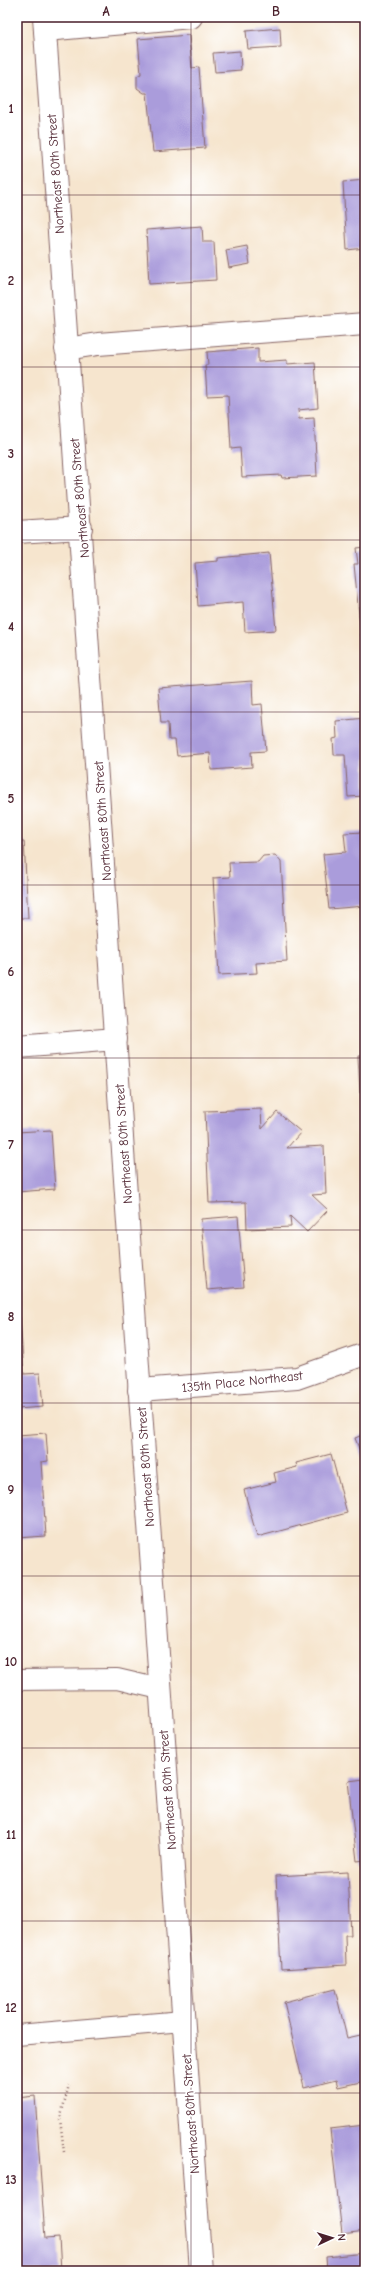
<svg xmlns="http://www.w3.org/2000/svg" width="382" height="2288" viewBox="0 0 382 2288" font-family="'Comic Neue',sans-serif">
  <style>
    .building { fill: #aa9cdb }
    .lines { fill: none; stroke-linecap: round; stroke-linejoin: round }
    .service-casing { stroke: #866464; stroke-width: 22 }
    .minor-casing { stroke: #866464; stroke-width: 24 }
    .path { stroke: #866464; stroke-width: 2.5; stroke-dasharray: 1 3; stroke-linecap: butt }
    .service { stroke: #fff; stroke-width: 20 }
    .minor { stroke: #fff; stroke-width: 22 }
    .grid { fill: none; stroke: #4a1f2b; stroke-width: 1; stroke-opacity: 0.55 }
    .labels { text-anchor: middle; stroke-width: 3.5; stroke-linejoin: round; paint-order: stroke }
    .street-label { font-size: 13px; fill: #4a1f2b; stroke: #fff }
    .neatline { fill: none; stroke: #4a1f2b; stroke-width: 1.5 }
    .grid-label { font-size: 13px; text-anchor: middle; font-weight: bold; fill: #4a1f2b }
  </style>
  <rect width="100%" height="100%" fill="#fff"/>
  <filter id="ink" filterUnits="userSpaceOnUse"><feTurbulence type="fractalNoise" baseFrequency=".025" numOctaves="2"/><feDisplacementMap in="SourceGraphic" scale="8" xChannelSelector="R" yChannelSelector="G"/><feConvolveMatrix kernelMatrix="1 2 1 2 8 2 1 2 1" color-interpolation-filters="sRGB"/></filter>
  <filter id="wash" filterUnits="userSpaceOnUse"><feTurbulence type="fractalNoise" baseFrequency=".012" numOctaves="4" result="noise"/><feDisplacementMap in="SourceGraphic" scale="16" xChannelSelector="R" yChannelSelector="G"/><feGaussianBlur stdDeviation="0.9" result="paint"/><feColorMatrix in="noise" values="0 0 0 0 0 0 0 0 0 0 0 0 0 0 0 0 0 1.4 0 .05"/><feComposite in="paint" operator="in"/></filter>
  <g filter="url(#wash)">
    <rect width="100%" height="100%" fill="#f6e5ce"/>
    <g id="blocks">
      <g class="building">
        <path d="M280 28 281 47 248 49 246 31Z"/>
        <path d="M189 35 192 68 199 67 205 148 153 152 147 93H144L137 88V76L141 74 138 39Z"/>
        <path d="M240 51 241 70 215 72 213 53Z"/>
        <path d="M365 180V248L347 250 343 182Z"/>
        <path d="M202 226 203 242H214L216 280 149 284 146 230Z"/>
        <path d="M247 246 250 264 229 268 226 250Z"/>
        <path d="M258 348V362L287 360V364L315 362 318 408 298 410 299 419 314 418 317 476 282 478 281 475 242 477 240 448 231 449 228 395 207 396 205 365H208L207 352Z"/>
        <path d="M365 547V635L361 636 354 564H358L356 548Z"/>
        <path d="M269 553 276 630 245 632 243 602 198 606 195 563 218 561V558Z"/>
        <path d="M252 681 253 705 262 704 266 751 251 752 252 767 211 770 210 753 177 756 175 740H169L168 723H161L158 688Z"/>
        <path d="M365 718V796L348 797 345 755H334L333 739 337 738 336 721Z"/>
        <path d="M364 832 365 906 329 909 323 854 346 852 344 833Z"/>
        <path d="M17 841H24L28 918H17Z"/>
        <path d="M275 855 281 862 287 961 256 963 257 973 219 975 213 878 230 877 229 863 258 862 263 856Z"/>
        <path d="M358 1056H365V1099L363 1093H360Z"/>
        <path d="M261 1109 262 1129 277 1112 301 1132 287 1148 324 1146 326 1194 312 1195 328 1210 307 1232 290 1216 291 1227 247 1229 246 1202 209 1203 205 1111Z"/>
        <path d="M51 1130 55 1189 17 1192V1132Z"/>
        <path d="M238 1216 244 1287 207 1290 201 1219Z"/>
        <path d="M20 1317 24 1374 40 1373 43 1407 17 1409V1318Z"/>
        <path d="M46 1433 48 1461 41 1462 46 1536 17 1538V1435Z"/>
        <path d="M365 1434V1464L355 1438Z"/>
        <path d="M331 1454 347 1513 257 1537 244 1490 276 1482 274 1473 297 1467 296 1463Z"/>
        <path d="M365 1779V1860L357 1861 348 1781Z"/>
        <path d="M348 1872 351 1935H345L346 1965 281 1969 276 1876Z"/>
        <path d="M335 1989 347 2038 365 2034V2081L338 2087 336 2080 304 2088 284 2002Z"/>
        <path d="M35 2096 45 2238 59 2237 61 2271H17V2098Z"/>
        <path d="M365 2125V2231L342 2234 330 2129Z"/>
        <path d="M365 2253V2271H327L326 2257Z"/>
      </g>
    </g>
  </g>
  <g filter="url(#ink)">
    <use href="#blocks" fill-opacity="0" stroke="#866464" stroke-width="1"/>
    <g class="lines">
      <defs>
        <g id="service">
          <path d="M17 1680 117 1679 160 1689"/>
          <path d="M17 2035 183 2021"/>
        </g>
        <g id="minor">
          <path d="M44 17 201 2271"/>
          <path d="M45 30 191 17"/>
          <path d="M66 349 98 344 365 324"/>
          <path d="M17 532 81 528"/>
          <path d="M17 1047 116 1039"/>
          <path d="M139 1390 297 1378 365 1354"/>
        </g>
      </defs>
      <use href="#service" class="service-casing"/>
      <use href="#minor" class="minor-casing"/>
      <path class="path" d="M64 2152 60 2119 69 2085"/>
      <use href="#service" class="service"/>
      <use href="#minor" class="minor"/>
    </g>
  </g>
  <path class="grid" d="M191 17V2271M17 195H365M17 367H365M17 540H365M17 712H365M17 885H365M17 1058H365M17 1230H365M17 1403H365M17 1576H365M17 1748H365M17 1921H365M17 2093H365"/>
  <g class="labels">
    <g class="street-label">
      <text transform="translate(55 174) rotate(-94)" y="5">Northeast 80th Street</text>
      <text transform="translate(79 498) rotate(-95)" y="5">Northeast 80th Street</text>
      <text transform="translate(102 821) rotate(-94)" y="5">Northeast 80th Street</text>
      <text transform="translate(123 1144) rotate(-94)" y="5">Northeast 80th Street</text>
      <text transform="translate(242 1381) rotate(-6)" y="5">135th Place Northeast</text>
      <text transform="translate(145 1467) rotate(-94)" y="5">Northeast 80th Street</text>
      <text transform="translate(167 1790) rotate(-94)" y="5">Northeast 80th Street</text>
      <text transform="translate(190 2114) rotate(-94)" y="5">Northeast 80th Street</text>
    </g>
  </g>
  <rect width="382" height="2288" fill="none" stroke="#fff" stroke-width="44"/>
  <g transform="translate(332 2238) rotate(86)" stroke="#ffffff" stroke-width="3" paint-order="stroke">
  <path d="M0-3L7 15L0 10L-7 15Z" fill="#4a1f2b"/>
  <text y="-6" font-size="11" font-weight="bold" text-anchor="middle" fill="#4a1f2b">N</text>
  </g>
  <rect x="22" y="22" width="338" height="2244" class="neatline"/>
  <g class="grid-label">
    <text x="106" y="16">A</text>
    <text x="276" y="16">B</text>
    <text x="11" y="113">1</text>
    <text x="11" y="285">2</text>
    <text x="11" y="458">3</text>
    <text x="11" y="631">4</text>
    <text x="11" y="803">5</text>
    <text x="11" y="976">6</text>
    <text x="11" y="1149">7</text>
    <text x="11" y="1321">8</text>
    <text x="11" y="1494">9</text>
    <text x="11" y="1666">10</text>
    <text x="11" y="1839">11</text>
    <text x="11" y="2012">12</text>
    <text x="11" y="2184">13</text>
  </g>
</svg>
